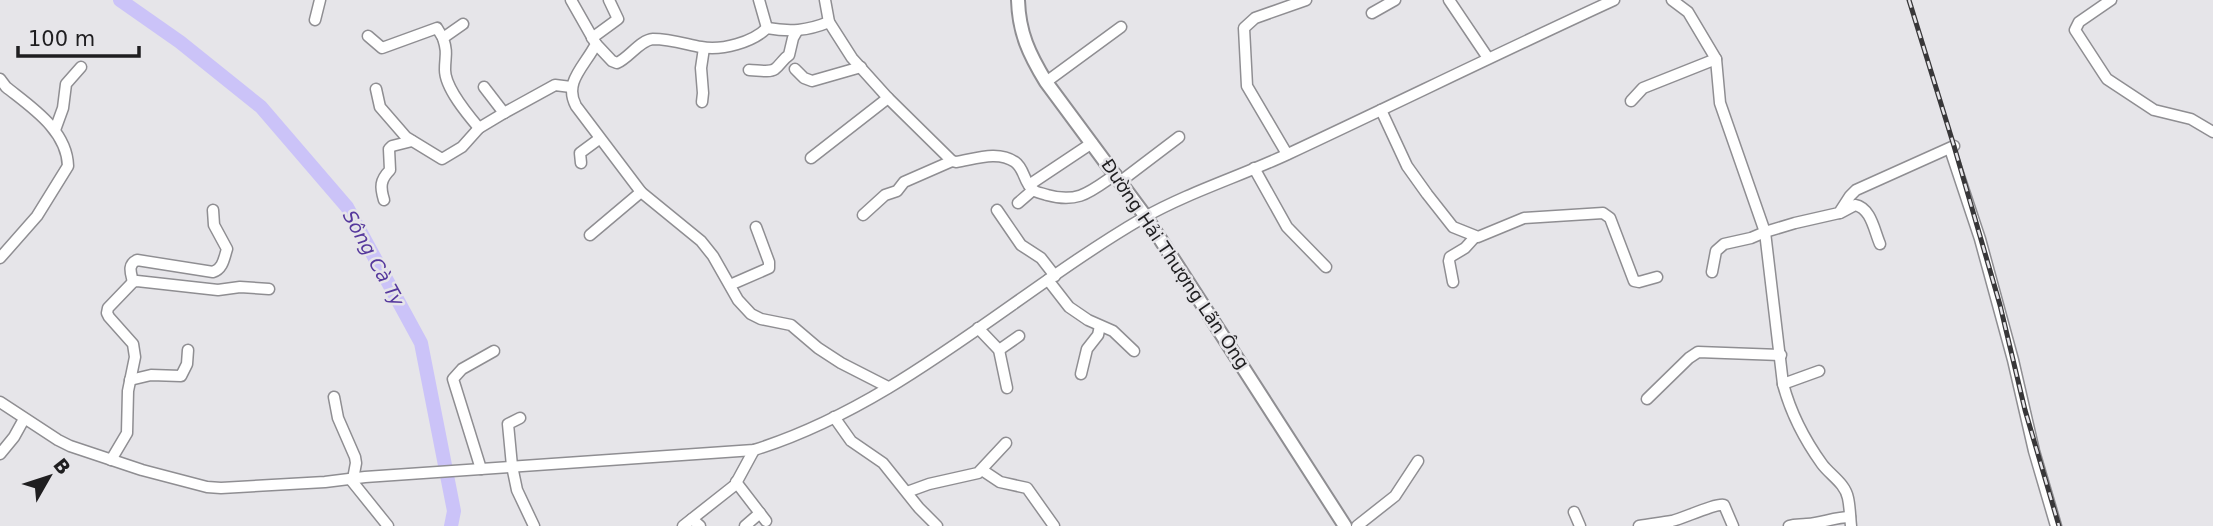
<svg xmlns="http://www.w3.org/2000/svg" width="2213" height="526" viewBox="0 0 2213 526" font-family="'DejaVu Sans',sans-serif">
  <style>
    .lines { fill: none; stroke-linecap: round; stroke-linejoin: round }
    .river { stroke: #cbc3f8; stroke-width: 14 }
    .street-casing { stroke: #8f8e92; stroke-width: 13 }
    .secondary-casing { stroke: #8f8e92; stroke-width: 16 }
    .street { stroke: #fff; stroke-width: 10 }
    .secondary { stroke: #fff; stroke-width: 12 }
    .rail-casing { stroke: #383739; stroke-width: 5 }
    .rail { stroke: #e6e5e9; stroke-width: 2.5; stroke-dasharray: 8; stroke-linecap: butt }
    .labels { text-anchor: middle; stroke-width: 5; stroke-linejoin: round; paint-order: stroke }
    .street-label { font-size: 18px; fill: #1f1e20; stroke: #e6e5e9 }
    .water-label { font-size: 19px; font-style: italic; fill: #56399d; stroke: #e6e5e9 }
  </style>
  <rect width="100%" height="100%" fill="#e6e5e9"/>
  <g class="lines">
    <path class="river" d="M120 0 180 42 261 107 347 207 421 343 454 511 451 526"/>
    <defs>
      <g id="street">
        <path d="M571 0 596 44C585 66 563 82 576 106L641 192 701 241 713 256 738 300 751 314 761 319 791 325 818 348 841 363 888 387"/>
        <path d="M759 0 767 28"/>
        <path d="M825 0 829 22 852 58 888 98 952 161 956 162C975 159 998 150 1015 162 1024 168 1024 182 1032 189 1036 193 1042 193 1047 195 1079 204 1091 191 1116 174"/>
        <path d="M1449 0 1488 58"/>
        <path d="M1672 0 1688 12 1716 59 1720 103 1765 232 1783 384C1791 414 1804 439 1822 464 1830 475 1845 483 1848 498 1850 507 1850 517 1851 526"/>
        <path d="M2111 0 2079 22 2075 30 2103 73 2107 79 2154 110 2191 119 2213 132"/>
        <path d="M1372 13 1395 0"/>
        <path d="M315 20 320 0"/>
        <path d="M463 24 443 38C448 54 445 55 445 70 445 88 468 115 479 128"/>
        <path d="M368 36 382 48 437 28 443 38"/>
        <path d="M592 38 618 19 609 0"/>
        <path d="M596 44 612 61 617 63C629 58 640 40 653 39 670 39 685 44 701 47 722 51 753 42 767 28 790 32 807 31 829 22"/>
        <path d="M795 69 804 78 812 81 861 67"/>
        <path d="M749 70C757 70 769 73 775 69 781 64 783 59 789 55L793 38 797 31"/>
        <path d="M0 79 6 87C31 107 67 130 68 166L37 216 0 258"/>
        <path d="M1046 82 1121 27"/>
        <path d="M484 87 504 113"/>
        <path d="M376 89 380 107 406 137 442 159 462 147 479 128 504 113 555 85 571 87"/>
        <path d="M1631 101 1643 88 1716 59"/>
        <path d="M702 102 703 93 701 68 704 48"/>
        <path d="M1381 110 1407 166 1427 194 1453 227 1478 237 1524 218 1603 213 1610 218 1634 281 1639 282 1657 277"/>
        <path d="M55 130 63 108 66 84 81 67"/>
        <path d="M1950 149 1980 239 2013 360 2034 451 2056 526"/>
        <path d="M1287 154 1247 86 1244 28 1255 18 1306 0"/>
        <path d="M811 158 888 98"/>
        <path d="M581 163 580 153 599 139"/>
        <path d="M1254 168 1287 227 1326 267"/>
        <path d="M1121 181 1179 137"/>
        <path d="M1029 185 1092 143"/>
        <path d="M384 200C380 187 380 180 390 170L389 149 392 146 412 141"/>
        <path d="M1018 203 1033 190"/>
        <path d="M997 210 1021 245 1041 258 1055 276"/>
        <path d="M1840 213 1855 205C1871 208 1874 230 1880 244"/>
        <path d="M863 215 885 195 897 191 904 182 952 161"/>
        <path d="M590 235 641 192"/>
        <path d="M1712 272 1716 251 1724 244 1751 238 1765 232 1795 223 1839 213 1850 196 1856 190 1954 146"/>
        <path d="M1048 280 1069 307 1088 320 1113 331 1134 351"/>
        <path d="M133 282C131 273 127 265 137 260L213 272C223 269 224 258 227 249L214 225 213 210"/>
        <path d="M1453 282 1449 261 1450 257 1465 248 1475 237"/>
        <path d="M730 285 769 268V262L756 227"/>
        <path d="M978 328 999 350 1007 388"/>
        <path d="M999 350 1019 336"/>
        <path d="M1081 374 1087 349 1098 335 1100 326"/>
        <path d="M130 380 151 375 181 376 187 364 188 350"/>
        <path d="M1783 384 1819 371"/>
        <path d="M334 397 338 418 355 457 356 463 353 479"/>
        <path d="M1647 399 1689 358 1698 352 1781 355"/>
        <path d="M0 402 58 440 70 446 142 470 207 487 221 488 325 482 365 477 754 450C899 405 1014 293 1143 218 1189 192 1241 176 1288 154 1397 103 1505 50 1614 0"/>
        <path d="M834 417 851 441 883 463 919 508 937 526"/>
        <path d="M520 418 508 424 512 466 517 490 534 526"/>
        <path d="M0 454 14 437 24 419"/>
        <path d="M111 460 127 433 128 391 135 357 133 344 109 317 107 313 108 308 133 282 137 281 218 290 240 287 269 289"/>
        <path d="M481 469 453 379 462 369 494 351"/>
        <path d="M982 470 1000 482 1027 488 1054 526"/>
        <path d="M351 480 388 526"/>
        <path d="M736 482 766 521"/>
        <path d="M907 492 929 484 978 473 1006 443"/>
        <path d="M1574 512 1580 526"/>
        <path d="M692 519 700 526"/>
        <path d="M683 526 735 485 754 450"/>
        <path d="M745 526 760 513"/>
        <path d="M1357 526 1395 496 1418 461"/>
        <path d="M1639 526C1650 524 1661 523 1672 521 1684 518 1716 503 1724 505L1733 526"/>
        <path d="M1789 526C1796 524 1800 525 1807 524 1822 523 1835 517 1850 517"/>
      </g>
      <path id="secondary" d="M1018 0C1019 33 1029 54 1046 82L1146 217 1345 526"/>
    </defs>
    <use href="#street" class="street-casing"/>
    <use href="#secondary" class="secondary-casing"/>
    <use href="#street" class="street"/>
    <use href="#secondary" class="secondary"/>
    <defs>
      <path id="rail" d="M1909 0 1954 146 2000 305 2025 410 2059 526"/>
    </defs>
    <use href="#rail" class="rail-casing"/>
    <use href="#rail" class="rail"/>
  </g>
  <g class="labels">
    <g class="street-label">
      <text transform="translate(1175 264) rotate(56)" y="6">Đường Hải Thượng Lãn Ông</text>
    </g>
    <g class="water-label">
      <text transform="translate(374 258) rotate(61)" y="7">Sông Cà Ty</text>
    </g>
  </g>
  <g transform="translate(49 477) rotate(51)" stroke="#e6e5e9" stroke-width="5" paint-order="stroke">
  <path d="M0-5L12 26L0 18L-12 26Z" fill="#1f1e20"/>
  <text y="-10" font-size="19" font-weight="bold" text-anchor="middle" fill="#1f1e20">B</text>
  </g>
  <path d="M18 46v10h121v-10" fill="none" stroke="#1f1e20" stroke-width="3.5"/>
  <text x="28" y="46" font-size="21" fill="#1f1e20" stroke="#e6e5e9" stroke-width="5" paint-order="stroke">100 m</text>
</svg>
